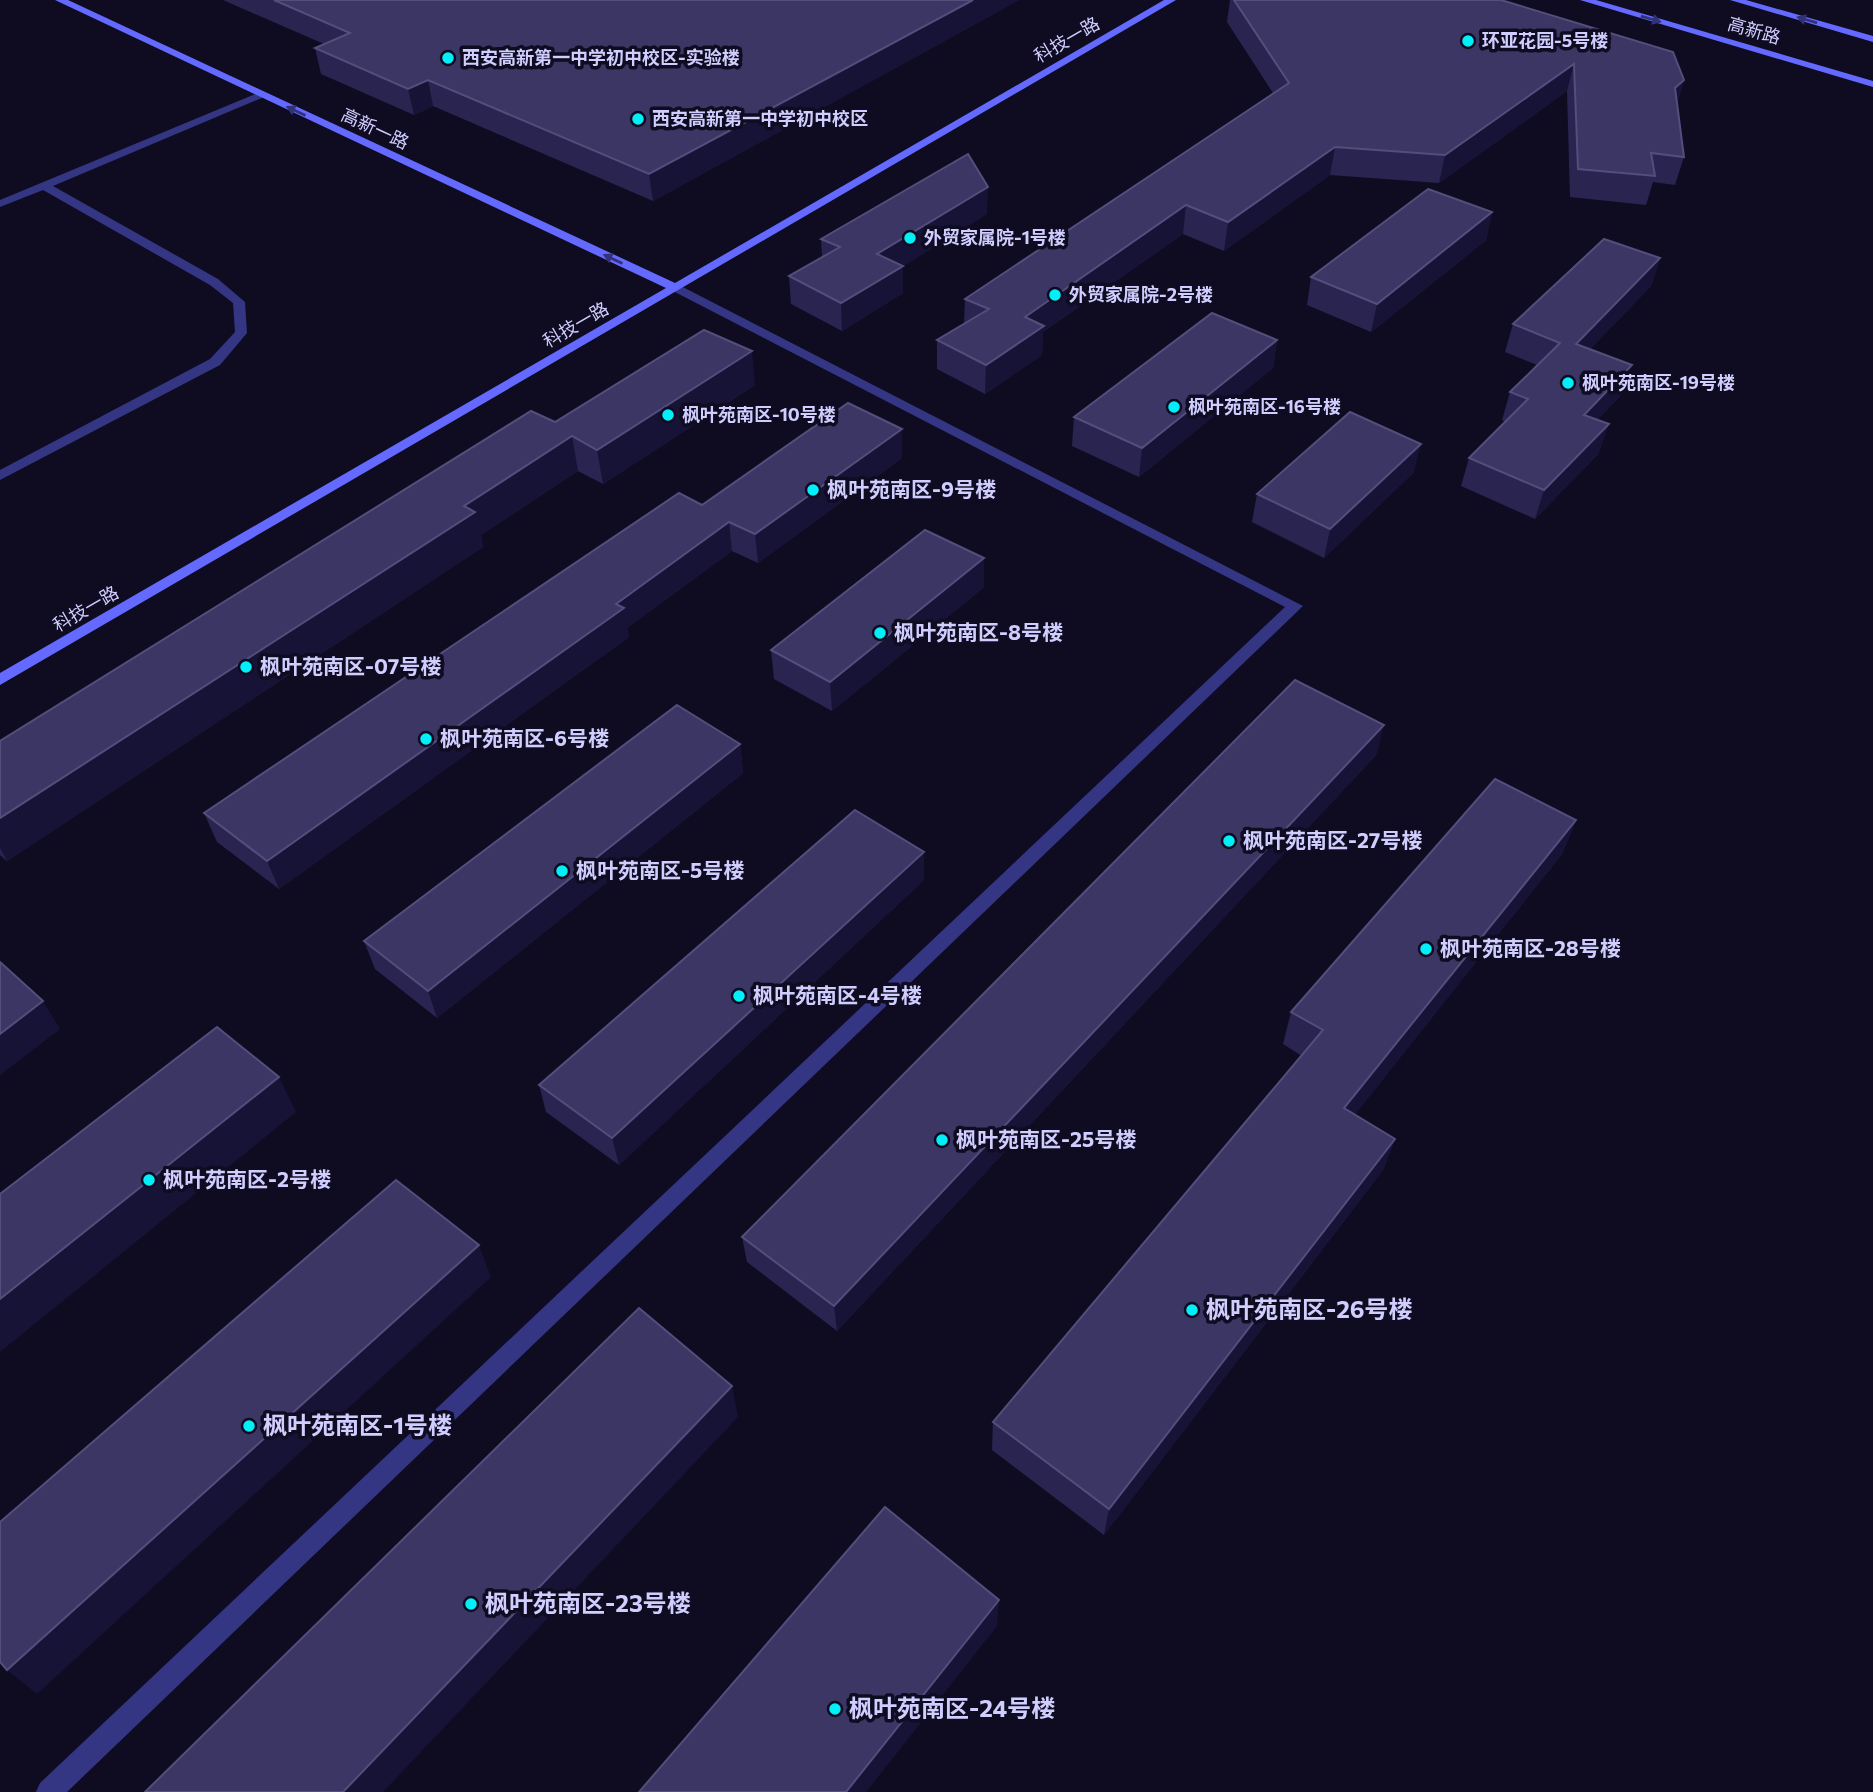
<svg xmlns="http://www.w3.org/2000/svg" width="1873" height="1792" viewBox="0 0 1873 1792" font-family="Commissioner,'Noto Sans SC',sans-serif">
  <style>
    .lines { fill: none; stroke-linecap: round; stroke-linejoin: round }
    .street { fill: #343684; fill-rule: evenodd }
    .secondary { fill: #646aff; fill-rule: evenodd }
    .wall { fill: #2a2451 }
    .shaded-wall { fill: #171336 }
    .building { fill: #3b3664; stroke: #534e7c; stroke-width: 2 }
    .oneway { fill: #31327a }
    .poi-dot { fill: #00eff8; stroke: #0f0c22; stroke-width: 2.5 }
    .labels { text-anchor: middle; stroke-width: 7; stroke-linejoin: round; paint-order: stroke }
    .far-street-label { font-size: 18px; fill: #d0cdff; stroke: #0f0c22 }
    .far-poi-label { font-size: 18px; font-weight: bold; fill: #d0cdff; stroke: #0f0c22; text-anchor: start }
    .poi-label { font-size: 21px; font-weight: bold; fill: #d0cdff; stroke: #0f0c22; text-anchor: start }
    .near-poi-label { font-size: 24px; font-weight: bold; fill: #d0cdff; stroke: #0f0c22; text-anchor: start }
  </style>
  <rect width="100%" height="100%" fill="#0f0c22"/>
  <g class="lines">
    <g class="street">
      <path d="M260 92 265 95 264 97 53 186 218 279 245 302 247 333 220 365 0 480V470L210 359 235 332 233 303 210 285 43 190 0 207V200Z"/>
      <path d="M675 283 1303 606 67 1792H36L40 1783 1285 607 671 290V284Z"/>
    </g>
    <g class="secondary">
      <path d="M55 0H68L675 283 1164 0H1176L0 685V673L666 288Z"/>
      <path d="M1580 0H1596L1873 81V87Z"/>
      <path d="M1730 0H1746L1873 36V42Z"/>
    </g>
  </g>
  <g class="wall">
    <path d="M223 0H1019L653 201 433 106 414 115 321 74 315 48 324 44Z"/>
    <path d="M1230 0H1501L1684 80 1677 102 1684 157 1675 185 1653 182 1646 205 1570 197 1567 91 1439 183 1330 175 1224 251 1183 234 1043 332 1042 355 985 394 937 369V340L964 324 965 299 1273 93 1227 22Z"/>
    <path d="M1492 212 1486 240 1371 332 1307 305 1311 277Z"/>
    <path d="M987 214 903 266V293L842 331 791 304 789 276 822 257 821 239Z"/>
    <path d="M1660 258 1651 286 1590 349 1623 393 1597 420 1599 453 1535 519 1461 486 1469 458 1505 422 1502 420 1510 392 1537 365 1505 352 1513 324Z"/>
    <path d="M1277 340 1273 368 1139 477 1072 446 1074 417Z"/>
    <path d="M755 385 603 484 578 471 481 535 483 547 7 861 0 855V741L555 422Z"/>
    <path d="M902 458 758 563 732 551 627 628 629 637 279 889 217 842 204 813 702 505Z"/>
    <path d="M1414 472 1324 558 1252 522 1257 494Z"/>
    <path d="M984 558V587L832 711 774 679 771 650Z"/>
    <path d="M740 744 743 773 437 1018 375 969 364 941Z"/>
    <path d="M1377 754 837 1331 747 1262 742 1237Z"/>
    <path d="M1576 820 1562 854 1355 1114 1395 1139 1383 1170 1104 1535 992 1450 993 1422 1302 1056 1283 1044 1291 1012Z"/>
    <path d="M924 880 619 1165 546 1112 539 1085Z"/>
  </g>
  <g class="shaded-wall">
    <path d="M973 0H1019L653 201 649 174Z"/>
    <path d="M1574 64 1567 91 1439 183 1445 155Z"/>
    <path d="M428 80 433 106 414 115 408 89Z"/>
    <path d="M1684 80 1675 107V88Z"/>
    <path d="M1335 147 1330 175 1224 251 1228 222Z"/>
    <path d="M988 187 987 214 903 266V293L842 331 841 303 877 254Z"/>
    <path d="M1186 205 1183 234 1043 332 1042 355 985 394 986 365 1025 317Z"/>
    <path d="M1492 212 1486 240 1371 332 1377 304Z"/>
    <path d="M1660 258 1651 286 1568 372 1576 344Z"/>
    <path d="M1277 340 1273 368 1139 477 1142 448Z"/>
    <path d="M752 351 755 385 603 484 597 450Z"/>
    <path d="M1632 365 1623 393 1575 443 1584 415Z"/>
    <path d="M1609 424 1599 453 1535 519 1544 490Z"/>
    <path d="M902 429V458L758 563 755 534Z"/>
    <path d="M572 436 578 471 481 535 483 547 7 861 0 848V818L464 506Z"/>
    <path d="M1421 444 1414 472 1324 558 1330 529Z"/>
    <path d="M729 522 732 551 627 628 629 637 279 889 267 861Z"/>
    <path d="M984 558V587L832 711 830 682Z"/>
    <path d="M1384 725 1377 754 837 1331 834 1306Z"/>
    <path d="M740 744 743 773 437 1018 428 991Z"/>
    <path d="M1576 820 1562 854 1335 1140 1344 1108Z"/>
    <path d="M924 852V880L619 1165 612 1138Z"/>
    <path d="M43 1001 60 1029 0 1075V1034Z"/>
    <path d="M279 1077 296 1112 0 1352V1299Z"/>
    <path d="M1395 1139 1383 1170 1104 1535 1109 1509Z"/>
    <path d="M479 1245 491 1277 37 1694 7 1670Z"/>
    <path d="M732 1386 738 1417 383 1792H343Z"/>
    <path d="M999 1600 997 1626 866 1792H846Z"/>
  </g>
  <g class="building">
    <path d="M274 0H973L649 174 428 80 408 89 315 48 350 33Z"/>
    <path d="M1234 0H1501L1673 52 1684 80 1675 88 1684 157 1651 153 1655 176 1578 169 1574 64 1445 155 1335 147 1228 222 1186 205 1025 317 1044 326 986 365 937 340 989 309 965 299 1289 83Z"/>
    <path d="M968 154 988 187 877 254 903 266 841 303 789 276 840 247 821 239Z"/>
    <path d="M1428 189 1492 212 1377 304 1311 277Z"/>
    <path d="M1604 239 1660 258 1576 344 1632 365 1584 415 1609 424 1544 490 1469 458 1528 399 1510 392 1560 343 1513 324Z"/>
    <path d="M1212 313 1277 340 1142 448 1074 417Z"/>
    <path d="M704 330 752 351 597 450 572 436 464 506 475 512 0 818V741L531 411 555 422Z"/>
    <path d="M848 403 902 429 755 534 729 522 616 604 624 608 267 861 204 813 679 493 702 505Z"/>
    <path d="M1350 412 1421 444 1330 529 1257 494Z"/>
    <path d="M925 530 984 558 830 682 771 650Z"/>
    <path d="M1295 680 1384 725 834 1306 742 1237Z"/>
    <path d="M677 705 740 744 428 991 364 941Z"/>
    <path d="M1495 779 1576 820 1344 1108 1395 1139 1109 1509 993 1422 1323 1030 1291 1012Z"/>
    <path d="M855 810 924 852 612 1138 539 1085Z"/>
    <path d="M0 962 43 1001 0 1034Z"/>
    <path d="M217 1027 279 1077 0 1299V1194Z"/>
    <path d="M396 1180 479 1245 7 1670 0 1662V1522Z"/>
    <path d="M639 1308 732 1386 343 1792H145Z"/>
    <path d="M885 1507 999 1600 846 1792H639Z"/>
  </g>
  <defs><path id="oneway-solid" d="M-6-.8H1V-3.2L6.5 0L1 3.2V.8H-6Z" transform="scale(1.75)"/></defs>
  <g class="oneway">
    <use href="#oneway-solid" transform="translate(1651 19) rotate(16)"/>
    <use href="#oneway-solid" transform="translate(1807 20) rotate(-164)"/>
    <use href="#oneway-solid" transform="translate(296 111) rotate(-155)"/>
    <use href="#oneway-solid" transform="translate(613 259) rotate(-155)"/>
  </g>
  <g class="poi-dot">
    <circle cx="1468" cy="41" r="7"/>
    <circle cx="448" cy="58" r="7"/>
    <circle cx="638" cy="119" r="7"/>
    <circle cx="910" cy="238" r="7"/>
    <circle cx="1055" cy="295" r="7"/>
    <circle cx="1568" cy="383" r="7"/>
    <circle cx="1174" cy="407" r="7"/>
    <circle cx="668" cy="415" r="7"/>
    <circle cx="813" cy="490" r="7"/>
    <circle cx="880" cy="633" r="7"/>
    <circle cx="246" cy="667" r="7"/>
    <circle cx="426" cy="739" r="7"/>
    <circle cx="1229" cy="841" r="7"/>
    <circle cx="562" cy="871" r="7"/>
    <circle cx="1426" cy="949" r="7"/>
    <circle cx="739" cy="996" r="7"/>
    <circle cx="942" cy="1140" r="7"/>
    <circle cx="149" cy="1180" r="7"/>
    <circle cx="1192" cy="1310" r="7"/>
    <circle cx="249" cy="1426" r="7"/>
    <circle cx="471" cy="1604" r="7"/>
    <circle cx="835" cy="1709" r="7"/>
  </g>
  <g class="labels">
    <g class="far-street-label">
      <text transform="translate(1754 31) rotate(16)" y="6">高新路</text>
      <text transform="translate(1067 40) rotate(-30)" y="6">科技一路</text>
      <text transform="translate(375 129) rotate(25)" y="6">高新一路</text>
      <text transform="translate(576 325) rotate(-30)" y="6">科技一路</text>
      <text transform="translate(86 609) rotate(-30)" y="6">科技一路</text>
    </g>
    <g class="far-poi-label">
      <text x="1482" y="47">环亚花园-5号楼</text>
      <text x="462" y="64">西安高新第一中学初中校区-实验楼</text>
      <text x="652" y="125">西安高新第一中学初中校区</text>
      <text x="924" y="244">外贸家属院-1号楼</text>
      <text x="1069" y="301">外贸家属院-2号楼</text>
      <text x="1582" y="389">枫叶苑南区-19号楼</text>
      <text x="1188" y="413">枫叶苑南区-16号楼</text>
      <text x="682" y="421">枫叶苑南区-10号楼</text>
    </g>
    <g class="poi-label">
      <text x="827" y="497">枫叶苑南区-9号楼</text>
      <text x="894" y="640">枫叶苑南区-8号楼</text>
      <text x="260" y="674">枫叶苑南区-07号楼</text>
      <text x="440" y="746">枫叶苑南区-6号楼</text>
      <text x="1243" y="848">枫叶苑南区-27号楼</text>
      <text x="576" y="878">枫叶苑南区-5号楼</text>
      <text x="1440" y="956">枫叶苑南区-28号楼</text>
      <text x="753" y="1003">枫叶苑南区-4号楼</text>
      <text x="956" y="1147">枫叶苑南区-25号楼</text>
      <text x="163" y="1187">枫叶苑南区-2号楼</text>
    </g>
    <g class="near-poi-label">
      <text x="1206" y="1318">枫叶苑南区-26号楼</text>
      <text x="263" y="1434">枫叶苑南区-1号楼</text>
      <text x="485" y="1612">枫叶苑南区-23号楼</text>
      <text x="849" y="1717">枫叶苑南区-24号楼</text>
    </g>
  </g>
</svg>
